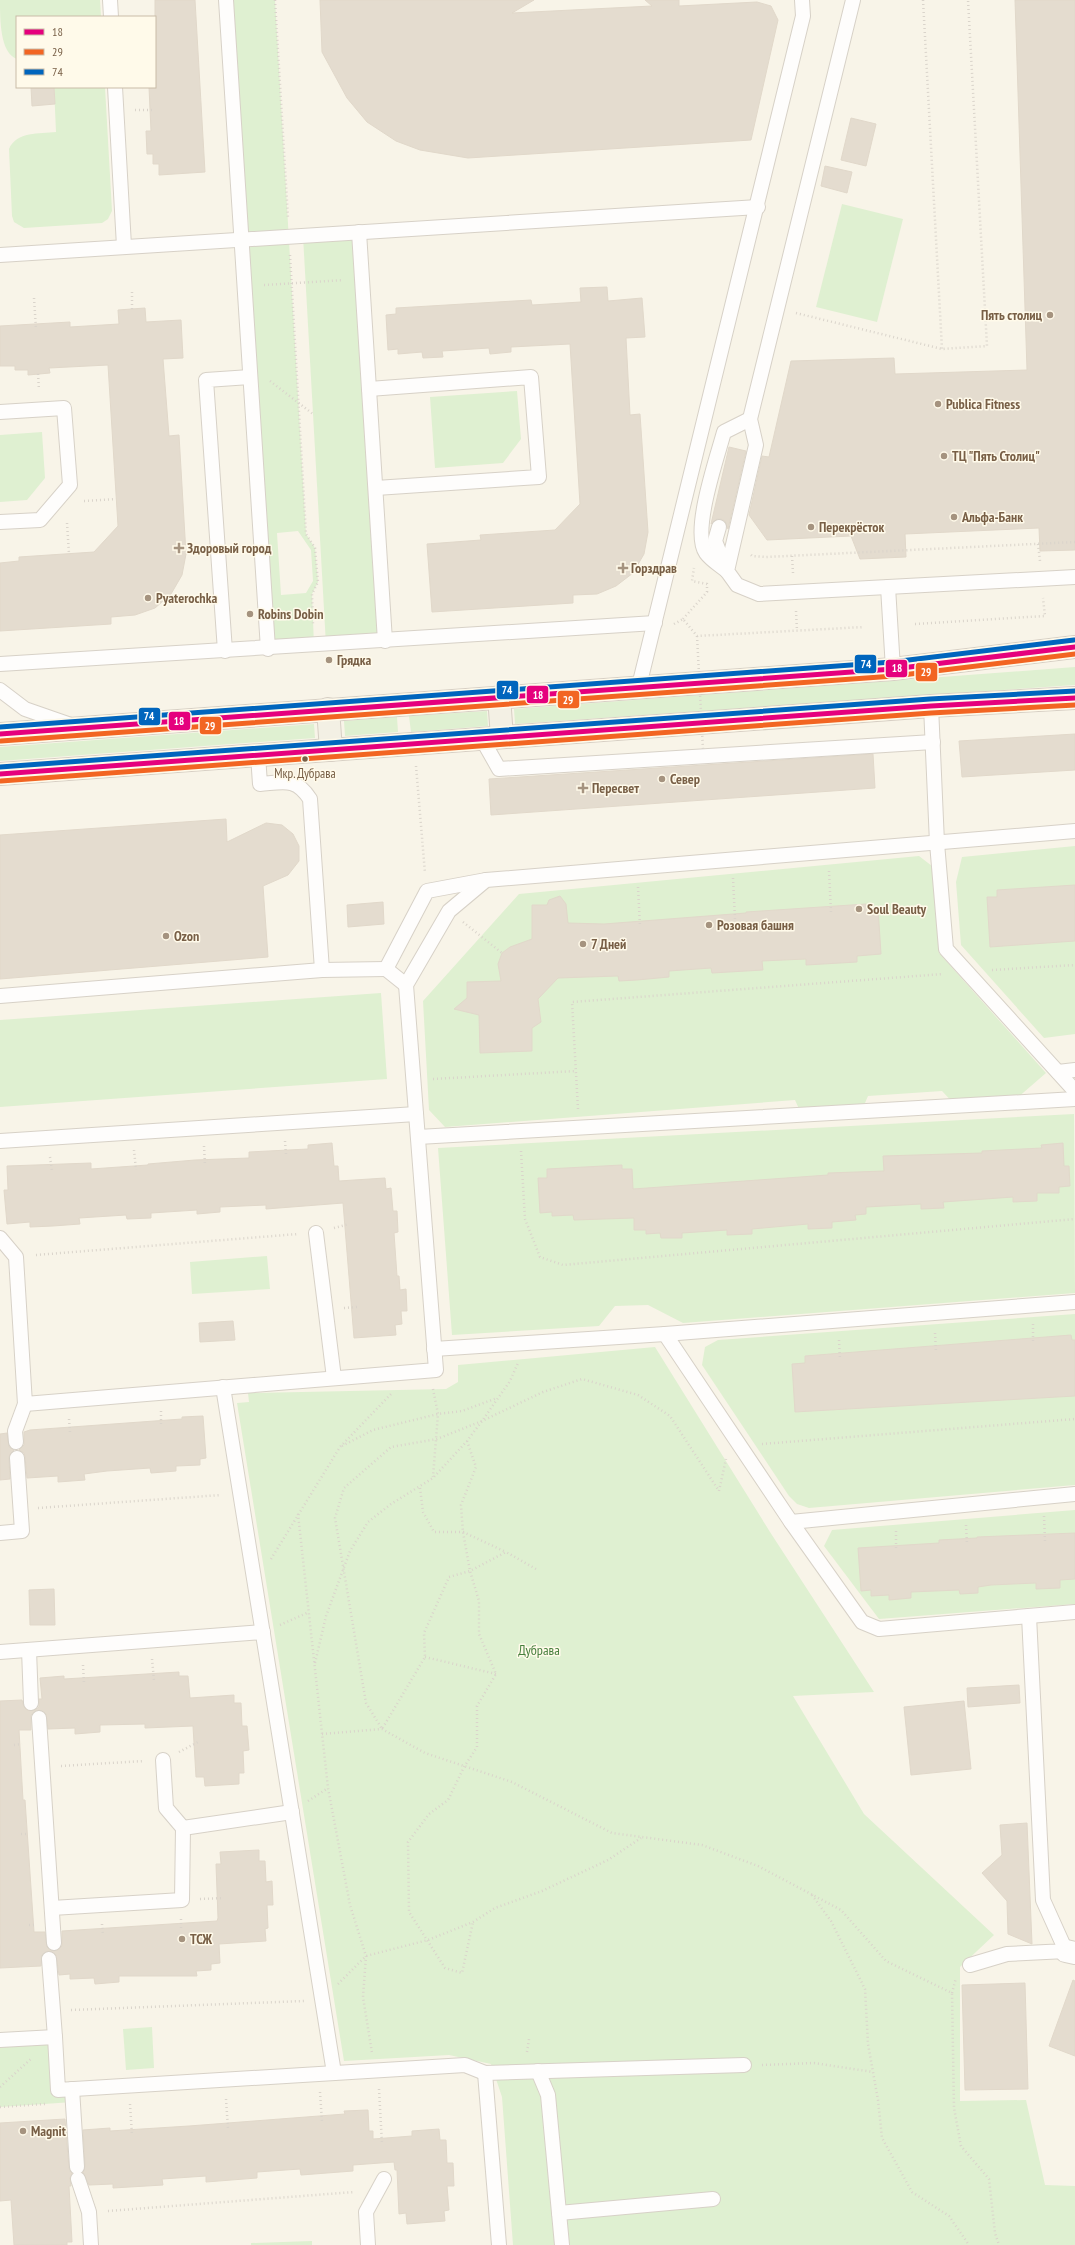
<svg xmlns="http://www.w3.org/2000/svg" width="1075" height="2245" viewBox="0 0 1075 2245" font-family="'PT Sans Narrow',sans-serif">
  <style>
    .green { fill: #dff0d1; fill-rule: evenodd }
    .building { fill: #e4dccf; stroke: #e1d8ca }
    .lines { fill: none; stroke-linecap: round; stroke-linejoin: round }
    .lane-casing { stroke: #d7d1c7; stroke-width: 16 }
    .street-casing { stroke: #d7d1c7; stroke-width: 24 }
    .primary-casing { stroke: #d7cfc4; stroke-width: 24 }
    .path { stroke: #dad4cb; stroke-width: 2.5; stroke-dasharray: 1 3; stroke-linecap: butt }
    .lane { stroke: #fefdfc; stroke-width: 14 }
    .street { stroke: #fefdfc; stroke-width: 22 }
    .primary { stroke: #f3f0e4; stroke-width: 22 }
    .path-bridge { stroke: #dad4cb; stroke-width: 2.5; stroke-dasharray: 1 3; stroke-linecap: butt }
    .bus-1-casing { stroke: #fffaea; stroke-width: 8 }
    .bus-2-casing { stroke: #fffaea; stroke-width: 8 }
    .bus-3-casing { stroke: #fffaea; stroke-width: 8 }
    .bus-1 { stroke: #e5007d; stroke-width: 5 }
    .bus-2 { stroke: #f26522; stroke-width: 5 }
    .bus-3 { stroke: #0065bd; stroke-width: 5 }
    .poi-dot { fill: #a5937f; stroke: #fffaea; stroke-width: 1.5 }
    .bus-dot { fill: #785f46; stroke: #fffaea; stroke-width: 1.5 }
    .labels { text-anchor: middle; stroke-width: 3; stroke-linejoin: round; paint-order: stroke }
    .bus-label { font-size: 13px; fill: #785f46; stroke: #fffaea }
    .poi-label { font-size: 14px; font-weight: bold; fill: #785f46; stroke: #fffaea; text-anchor: start }
    .park-label { font-size: 14px; fill: #477f3d; stroke: #fffaea }
    .line-badge { stroke: #fffaea; stroke-width: 1.5 }
    .badge-label { font-size: 11px; text-anchor: middle; font-weight: bold; fill: #fff }
  </style>
  <rect width="100%" height="100%" fill="#f8f4e8"/>
  <g class="green">
    <path d="M0 0H100L101 17H17V59C0 53 0 20 0 0Z"/>
    <path d="M226 0H275L306 534 315 548 318 582 312 594 314 646 268 649ZM298 531 311 550 313 581 306 593 281 595 277 533Z"/>
    <path d="M54 87H105L112 211 108 219 102 223 24 228 14 222 12 216 9 149C17 131 39 134 56 132Z"/>
    <path d="M842 204 903 219 877 322 816 307Z"/>
    <path d="M359 232 385 641 326 645 303 236Z"/>
    <path d="M517 391 521 439 503 463 435 468 430 397Z"/>
    <path d="M42 432 45 478 27 500 0 502V435Z"/>
    <path d="M1075 667V685L515 724 514 709Z"/>
    <path d="M487 711 488 726 411 732 409 716Z"/>
    <path d="M397 717 398 732 345 736 344 721Z"/>
    <path d="M314 724 315 738 0 761V747Z"/>
    <path d="M1075 846V1034L1044 1038 961 945 956 882 962 857Z"/>
    <path d="M919 856 932 866 939 953 1046 1073 1008 1106 958 1108 942 1091 868 1096 859 1117 804 1120 795 1100 445 1127 429 1110 423 1001 519 894Z"/>
    <path d="M381 993 387 1079 0 1107V1020Z"/>
    <path d="M1074 1114 1075 1293 683 1323 648 1305 615 1306 599 1326 452 1335 438 1148Z"/>
    <path d="M267 1256 270 1289 192 1294 190 1262Z"/>
    <path d="M1075 1314V1485L809 1508 797 1504 789 1496 702 1365 705 1347 718 1340Z"/>
    <path d="M655 1347 770 1532 874 1692 793 1696 864 1814 994 1935 960 1967V2101L1026 2100 1045 2185 1075 2186V2245H513L502 2097 491 2064 449 2055 344 2061 237 1403 249 1402 248 1393 446 1389 458 1382V1365Z"/>
    <path d="M1075 1510V1604L879 1619 824 1546 832 1530Z"/>
    <path d="M152 2027 154 2068 126 2070 123 2029Z"/>
    <path d="M55 2037 58 2090 73 2102 0 2107V2040Z"/>
    <path d="M312 2241V2245H251V2243Z"/>
  </g>
  <g class="building">
    <path d="M155 0H195L205 172 159 175V164H153V154H147L146 131H151L149 87H155Z"/>
    <path d="M320 0H534L512 13 652 6 645 0H679V6L757 2 771 6 778 20 751 140 468 158 420 150 396 141 367 122 347 98 322 52Z"/>
    <path d="M1015 0H1075V550L1040 551 1039 528 905 534 906 557 860 559 851 536 767 540 749 515 762 456 769 457 791 361 894 358 895 374 1027 370Z"/>
    <path d="M31 87H54L55 104 32 106Z"/>
    <path d="M851 118 876 124 866 166 841 160Z"/>
    <path d="M825 166 852 172 847 193 821 186Z"/>
    <path d="M607 287 608 301 642 298 645 337 626 338 630 415 640 414 648 532 644 554 633 573 616 586 597 594 573 595V603L432 612 427 544 481 540 480 535 555 530 580 504 570 344 511 347V352L490 354 489 348 442 351 443 357 423 358 422 352 398 354V349L388 350 386 315 396 314V308L531 300 532 305 581 302 580 288Z"/>
    <path d="M145 308 146 322 181 320 183 358 163 359 169 436 179 435 186 554 182 575 171 594 155 608 135 615 111 617V624L0 631V563L19 561V557L94 552 118 526 108 365 49 368 50 373 28 375V370H15V366H0V326L70 322V327L119 324 118 310Z"/>
    <path d="M729 447 746 451 728 529 725 521 721 519H717L711 524Z"/>
    <path d="M1075 734V770L962 777 959 741Z"/>
    <path d="M873 754 875 788 491 815 489 779Z"/>
    <path d="M226 819 227 842 266 823 282 825 293 834 299 846V861L288 875 263 886 268 957 0 979V835Z"/>
    <path d="M1075 885V941L990 947 987 897H997V890Z"/>
    <path d="M560 896 566 904 568 923 604 924 746 913V912L866 904 867 909 878 908 881 954 857 956V962L806 965V959L762 961 763 970 712 973 711 968 669 971V977L637 980 619 981 618 976 558 978 538 999 541 1022 532 1028V1051L480 1053 479 1015 454 1009 467 998V982L501 981 498 964 502 953 510 947 532 939V905H547L549 900Z"/>
    <path d="M383 902 384 924 348 927 347 905Z"/>
    <path d="M332 1143 334 1166H338L339 1181 385 1178 386 1189 391 1188 393 1211H397L398 1232 394 1233 397 1276H399L400 1290 406 1289 407 1311H401L402 1324 395 1325 396 1335 354 1338 343 1203 266 1209V1205L220 1207V1212L197 1214V1210L151 1213V1218L127 1219 126 1215 79 1218 80 1224 53 1226 30 1227V1222L7 1224 4 1190H8L7 1166 91 1163V1169L148 1165V1164L195 1160 249 1158V1152L308 1149V1145Z"/>
    <path d="M1063 1143 1064 1166H1069L1070 1186 1059 1187V1193H1037V1201L1013 1202V1197L943 1202 944 1208 921 1209V1204L866 1207V1214L855 1215 856 1220 832 1222V1228L808 1229V1224L752 1229V1234L727 1235V1230L682 1233V1238H661L660 1233 646 1234V1230H634V1218L574 1220 573 1215 552 1216V1212L540 1213 538 1178H547V1169L622 1165V1169H632L633 1189 828 1175V1173L884 1171 883 1156 982 1153V1151L1042 1148 1041 1145Z"/>
    <path d="M233 1321 235 1340 200 1342 199 1323Z"/>
    <path d="M1071 1335 1072 1340H1075V1396L795 1412 792 1364 805 1363V1356Z"/>
    <path d="M203 1416 206 1458 200 1459V1465L176 1466V1471L151 1473 150 1468 107 1471 84 1474 85 1480 58 1482V1476L27 1478 25 1457 24 1453 19 1450 24 1445V1432L30 1430 182 1419V1417Z"/>
    <path d="M7 1433 9 1447 14 1450 10 1454 9 1458 10 1479 0 1480V1434Z"/>
    <path d="M1075 1533V1579L1060 1580V1588L1036 1589V1583L991 1585 978 1587V1593L960 1594 959 1590 911 1592V1598L889 1600V1595L871 1596V1590L861 1591 858 1548 939 1543V1540L977 1538V1537Z"/>
    <path d="M54 1589 55 1625H30L29 1590Z"/>
    <path d="M179 1672V1676H188L190 1698 234 1695V1703H241L242 1726H247L249 1750 243 1751 244 1773H239V1784L205 1786 204 1777H196L193 1726 145 1728V1724L100 1725V1732L75 1734V1728L48 1729 46 1714 39 1710 31 1715V1730H19L23 1800H25L34 1932H45L47 1947 54 1951 62 1946V1931L217 1921 218 1918 216 1864H221L220 1852 259 1850V1861H265L266 1882 272 1881 273 1905H267L268 1928 265 1929 266 1941 219 1944 220 1963 211 1964V1970L196 1971 197 1976H119V1982L95 1984 94 1978 70 1979V1974L59 1975 56 1955 49 1951 42 1955 41 1966 0 1968V1701L22 1700 24 1707 27 1710H35L39 1707V1699H42L40 1678 64 1676V1679Z"/>
    <path d="M1019 1685 1020 1703 968 1707 967 1688Z"/>
    <path d="M964 1701 971 1769 911 1775 904 1707Z"/>
    <path d="M1027 1823 1032 1944 1008 1934 1007 1901 982 1873 1002 1855 1000 1825Z"/>
    <path d="M1073 1980 1075 1981V2056L1049 2046Z"/>
    <path d="M1025 1983 1028 2089 965 2090 962 1985Z"/>
    <path d="M368 2110 369 2131H373V2139L412 2136V2131L439 2129 440 2140H446L447 2163H453L454 2186H447L449 2210 444 2211 445 2221 407 2224 406 2213 399 2214 397 2170H395L394 2162 353 2165V2171L301 2175 300 2169 257 2172V2178L206 2182V2176L162 2179 163 2185 113 2188V2184L89 2185 83 2172 85 2166 83 2130 110 2128V2131L189 2126 345 2114 344 2111Z"/>
    <path d="M65 2119 69 2168 72 2173 70 2178 71 2186H69L72 2242H67V2245H14L11 2200 0 2201V2123Z"/>
  </g>
  <g class="lines">
    <defs>
      <g id="lane">
        <path d="M110 0 111 17"/>
        <path d="M226 0 268 649"/>
        <path d="M853 0 750 419 756 445 727 571 737 585 759 594 1075 577"/>
        <path d="M115 87 124 246"/>
        <path d="M359 232 385 641"/>
        <path d="M0 255 758 207"/>
        <path d="M369 389 531 377 539 477 376 488"/>
        <path d="M0 412 64 408 70 485 40 520 0 522"/>
        <path d="M719 527 715 541 726 569"/>
        <path d="M727 571C721 566 711 560 706 553 691 532 717 458 724 432L750 419"/>
        <path d="M888 587 893 669"/>
        <path d="M225 651 206 380 250 377"/>
        <path d="M0 664 655 623"/>
        <path d="M639 686 803 16 802 0"/>
        <path d="M0 690 25 709 71 725"/>
        <path d="M931 706 937 843 946 949 1075 1091"/>
        <path d="M482 739 499 769 933 742"/>
        <path d="M258 755 260 784C284 782 296 777 310 799L322 970"/>
        <path d="M406 985 386 969 427 891 486 880"/>
        <path d="M0 996 322 970 386 969"/>
        <path d="M1058 1072 1075 1070"/>
        <path d="M418 1137 1075 1099"/>
        <path d="M0 1141 416 1114"/>
        <path d="M316 1233 334 1378"/>
        <path d="M0 1238 16 1257 25 1404 436 1370 406 985 449 911 486 880 1075 831"/>
        <path d="M665 1334 791 1522 862 1622 879 1629 1075 1612"/>
        <path d="M434 1349 665 1334 1075 1302"/>
        <path d="M223 1387 334 2073"/>
        <path d="M16 1442 15 1431 25 1404"/>
        <path d="M791 1522 1075 1494"/>
        <path d="M0 1533 22 1531 17 1458"/>
        <path d="M29 1650 31 1703"/>
        <path d="M0 1652 263 1632"/>
        <path d="M39 1718 54 1943"/>
        <path d="M163 1760 166 1808 183 1828"/>
        <path d="M52 1908 182 1900 183 1828 292 1812"/>
        <path d="M49 1959 55 2037"/>
        <path d="M970 1965 1007 1954 1066 1951 1043 1900 1029 1616"/>
        <path d="M0 2040 55 2037 58 2090 465 2065 485 2073 744 2065"/>
        <path d="M538 2071 548 2095 562 2245"/>
        <path d="M485 2073 499 2245"/>
        <path d="M72 2089 77 2167"/>
        <path d="M78 2179 89 2212 91 2245"/>
        <path d="M559 2213 713 2199"/>
        <path d="M368 2245 366 2212 384 2179"/>
      </g>
      <path id="street" d="M1066 1951 1075 1953"/>
      <g id="primary">
        <path d="M499 697 502 737"/>
        <path d="M328 709 331 750"/>
        <path d="M0 734 893 669 1075 647"/>
        <path d="M0 774 931 706 1075 698"/>
      </g>
    </defs>
    <use href="#lane" class="lane-casing"/>
    <use href="#street" class="street-casing"/>
    <use href="#primary" class="primary-casing"/>
    <g class="path">
      <path d="M275 0 288 218"/>
      <path d="M923 0 942 349"/>
      <path d="M135 110H155"/>
      <path d="M290 255 306 534 315 548 318 582 312 594 313 625"/>
      <path d="M264 285 343 280"/>
      <path d="M132 292V309"/>
      <path d="M34 298 36 329"/>
      <path d="M796 313 942 349 987 346 968 0"/>
      <path d="M38 374 39 390"/>
      <path d="M270 381 313 414"/>
      <path d="M84 501 116 499"/>
      <path d="M67 523 69 554"/>
      <path d="M1038 544 1040 561"/>
      <path d="M751 555 752 556 766 557 1075 542"/>
      <path d="M792 556 793 573"/>
      <path d="M796 611 797 631"/>
      <path d="M683 619 707 592V584L692 581 694 568"/>
      <path d="M674 624 683 619 697 636 864 627"/>
      <path d="M915 624 1045 616 1043 598"/>
      <path d="M416 766 425 873"/>
      <path d="M829 871 831 912"/>
      <path d="M733 878 735 919"/>
      <path d="M638 887 640 926"/>
      <path d="M463 922 502 953"/>
      <path d="M992 970 1075 965"/>
      <path d="M433 1079 576 1071"/>
      <path d="M578 1109 572 1002 943 974"/>
      <path d="M285 1141 286 1155"/>
      <path d="M204 1146 205 1165"/>
      <path d="M134 1150 136 1170"/>
      <path d="M521 1151 525 1219 540 1257 563 1265 1075 1219"/>
      <path d="M50 1157 52 1171"/>
      <path d="M334 1228 349 1224"/>
      <path d="M36 1255 298 1234"/>
      <path d="M344 1308 357 1307"/>
      <path d="M1033 1324V1343"/>
      <path d="M935 1333 936 1352"/>
      <path d="M839 1340 840 1360"/>
      <path d="M433 1389 438 1414 433 1477"/>
      <path d="M161 1411V1425"/>
      <path d="M69 1419 70 1433"/>
      <path d="M467 1441 476 1467 461 1505 463 1532 470 1571 479 1601V1634L496 1674 477 1706V1747L464 1767 448 1800 429 1814 408 1842 409 1912 445 1968 462 1973 473 1922"/>
      <path d="M762 1444 1075 1419"/>
      <path d="M342 1446 373 1430 438 1414 462 1411 497 1398"/>
      <path d="M420 1488 423 1512 434 1532H463L506 1552"/>
      <path d="M38 1508 221 1495"/>
      <path d="M298 1514 328 1788 350 1905 366 1956 363 1997 372 2053"/>
      <path d="M1044 1516 1045 1541"/>
      <path d="M966 1525 967 1544"/>
      <path d="M896 1531V1551"/>
      <path d="M271 1559 340 1447 391 1394"/>
      <path d="M536 1569 506 1552 470 1571 449 1577 424 1633 425 1657 382 1729 366 1703 335 1518 344 1488 391 1447 437 1439 482 1421 543 1392 582 1379 638 1395 670 1416 719 1491 726 1459"/>
      <path d="M280 1625 309 1612"/>
      <path d="M425 1657 496 1674"/>
      <path d="M152 1659 154 1680"/>
      <path d="M315 1663 326 1616 350 1551 368 1522 391 1504 433 1478 467 1441 482 1421 510 1381 518 1363"/>
      <path d="M83 1665 84 1683"/>
      <path d="M322 1734 382 1729 425 1753 512 1782 612 1833 702 1845 758 1866 841 1910 886 1961 952 1993 954 2108 961 2146 989 2179 995 2233 999 2245"/>
      <path d="M14 1745 22 1744"/>
      <path d="M179 1752 200 1741"/>
      <path d="M61 1766 144 1761"/>
      <path d="M308 1801 328 1788"/>
      <path d="M21 1834H28"/>
      <path d="M812 1895 831 1921 865 1989 868 2044 878 2100 882 2138 912 2192 949 2216 969 2245"/>
      <path d="M200 1899 224 1898"/>
      <path d="M102 1924 103 1935"/>
      <path d="M29 1925H35"/>
      <path d="M181 1928V1918"/>
      <path d="M338 1984 366 1956 428 1940 473 1922 495 1908 542 1891 608 1860 641 1838"/>
      <path d="M952 1993 956 1978"/>
      <path d="M71 2010 304 2001"/>
      <path d="M527 2052 529 2039"/>
      <path d="M762 2065 814 2063 873 2072"/>
      <path d="M0 2087 32 2058"/>
      <path d="M379 2089 382 2144"/>
      <path d="M320 2092 322 2122"/>
      <path d="M226 2099 228 2129"/>
      <path d="M130 2104 132 2135"/>
      <path d="M0 2107 45 2104"/>
      <path d="M108 2211 354 2192"/>
    </g>
    <use href="#lane" class="lane"/>
    <use href="#street" class="street"/>
    <use href="#primary" class="primary"/>
    <path class="path-bridge" d="M697 636 703 750"/>
    <defs>
      <g id="bus-1">
        <path d="M0 734 893 669 1075 647"/>
        <path d="M0 774 931 706 1075 698"/>
      </g>
      <g id="bus-2">
        <path d="M1 741 894 676 1075 654"/>
        <path d="M1 781 931 713 1075 705"/>
      </g>
      <g id="bus-3">
        <path d="M0 727 892 662 1074 640"/>
        <path d="M0 767 930 699 1075 691"/>
      </g>
    </defs>
    <use href="#bus-1" class="bus-1-casing"/>
    <use href="#bus-2" class="bus-2-casing"/>
    <use href="#bus-3" class="bus-3-casing"/>
    <use href="#bus-1" class="bus-1"/>
    <use href="#bus-2" class="bus-2"/>
    <use href="#bus-3" class="bus-3"/>
  </g>
  <g class="poi-dot">
    <circle cx="1050" cy="315" r="4"/>
    <circle cx="938" cy="404" r="4"/>
    <circle cx="944" cy="456" r="4"/>
    <circle cx="954" cy="517" r="4"/>
    <circle cx="811" cy="527" r="4"/>
    <path d="M177 542h4v4h4v4h-4v4h-4v-4h-4v-4h4z"/>
    <path d="M621 562h4v4h4v4h-4v4h-4v-4h-4v-4h4z"/>
    <circle cx="148" cy="598" r="4"/>
    <circle cx="250" cy="614" r="4"/>
    <circle cx="329" cy="660" r="4"/>
    <circle cx="662" cy="779" r="4"/>
    <path d="M581 782h4v4h4v4h-4v4h-4v-4h-4v-4h4z"/>
    <circle cx="859" cy="909" r="4"/>
    <circle cx="709" cy="925" r="4"/>
    <circle cx="166" cy="936" r="4"/>
    <circle cx="583" cy="944" r="4"/>
    <circle cx="182" cy="1939" r="4"/>
    <circle cx="23" cy="2131" r="4"/>
  </g>
  <circle class="bus-dot" cx="305" cy="759" r="3.5"/>
  <g class="labels">
    <g class="bus-label">
      <text x="305" y="778">Мкр. Дубрава</text>
    </g>
    <g class="poi-label">
      <text x="1042" y="320" text-anchor="end">Пять столиц</text>
      <text x="946" y="409">Publica Fitness</text>
      <text x="952" y="461">ТЦ "Пять Столиц"</text>
      <text x="962" y="522">Альфа-Банк</text>
      <text x="819" y="532">Перекрёсток</text>
      <text x="187" y="553">Здоровый город</text>
      <text x="631" y="573">Горздрав</text>
      <text x="156" y="603">Pyaterochka</text>
      <text x="258" y="619">Robins Dobin</text>
      <text x="337" y="665">Грядка</text>
      <text x="670" y="784">Север</text>
      <text x="592" y="793">Пересвет</text>
      <text x="867" y="914">Soul Beauty</text>
      <text x="717" y="930">Розовая башня</text>
      <text x="174" y="941">Ozon</text>
      <text x="591" y="949">7 Дней</text>
      <text x="190" y="1944">ТСЖ</text>
      <text x="31" y="2136">Magnit</text>
    </g>
    <g class="park-label">
      <text x="539" y="1655">Дубрава</text>
    </g>
  </g>
  <g class="line-badge">
    <rect x="854" y="654" width="23" height="20" rx="4" fill="#0065bd"/>
    <rect x="885" y="659" width="23" height="19" rx="4" fill="#e5007d"/>
    <rect x="915" y="662" width="23" height="20" rx="4" fill="#f26522"/>
    <rect x="496" y="680" width="23" height="20" rx="4" fill="#0065bd"/>
    <rect x="526" y="685" width="23" height="19" rx="4" fill="#e5007d"/>
    <rect x="557" y="690" width="23" height="19" rx="4" fill="#f26522"/>
    <rect x="138" y="707" width="23" height="19" rx="4" fill="#0065bd"/>
    <rect x="168" y="711" width="23" height="20" rx="4" fill="#e5007d"/>
    <rect x="199" y="716" width="23" height="19" rx="4" fill="#f26522"/>
  </g>
  <g class="badge-label">
    <text x="866" y="668">74</text>
    <text x="897" y="672">18</text>
    <text x="926" y="676">29</text>
    <text x="507" y="694">74</text>
    <text x="538" y="699">18</text>
    <text x="568" y="704">29</text>
    <text x="149" y="720">74</text>
    <text x="179" y="725">18</text>
    <text x="210" y="730">29</text>
  </g>
  <rect x="16" y="16" width="140" height="72" fill="#fffaea" stroke="#c9bca8"/>
  <rect x="24" y="29" width="20" height="6" fill="#e5007d" stroke="#c9bca8"/>
  <text x="52" y="36" font-size="12" fill="#785f46">18</text>
  <rect x="24" y="49" width="20" height="6" fill="#f26522" stroke="#c9bca8"/>
  <text x="52" y="56" font-size="12" fill="#785f46">29</text>
  <rect x="24" y="69" width="20" height="6" fill="#0065bd" stroke="#c9bca8"/>
  <text x="52" y="76" font-size="12" fill="#785f46">74</text>
</svg>
